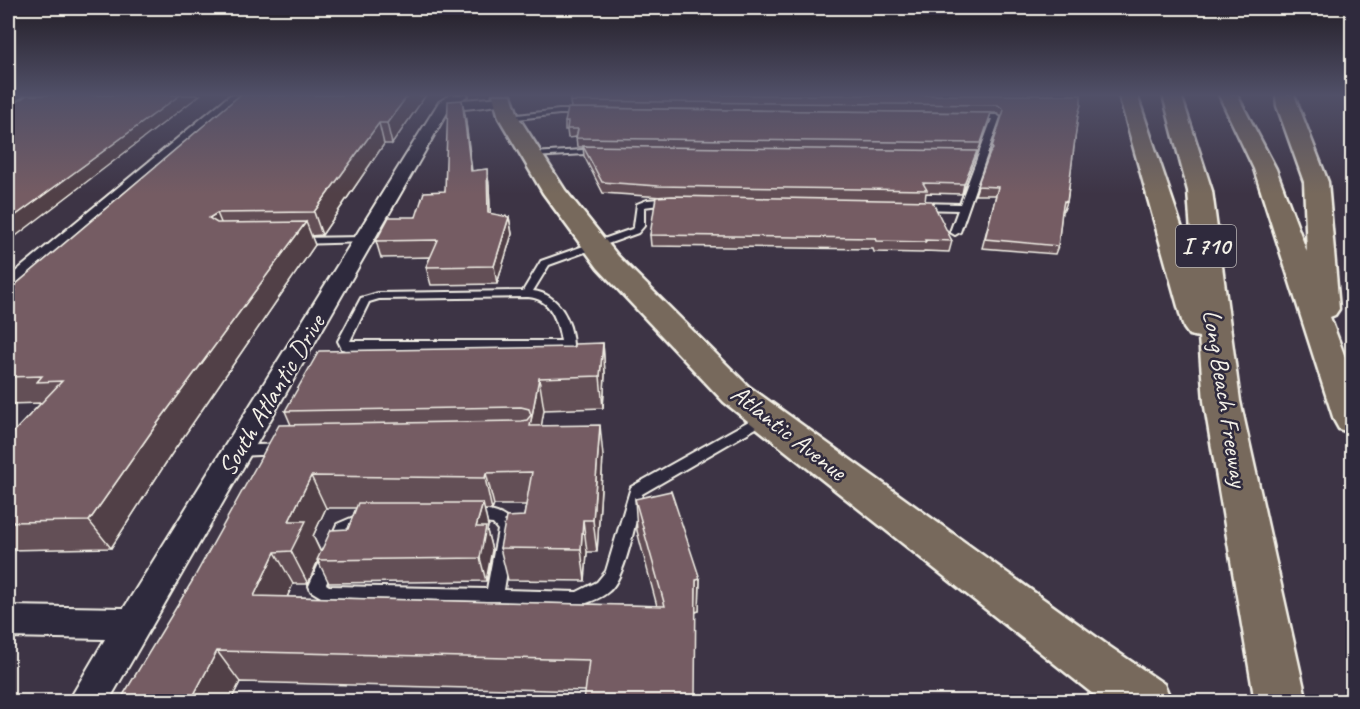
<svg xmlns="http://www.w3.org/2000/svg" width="1360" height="709" viewBox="0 0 1360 709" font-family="Caveat,sans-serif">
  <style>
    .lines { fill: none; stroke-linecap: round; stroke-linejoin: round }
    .service-casing { stroke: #f4f1e8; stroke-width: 4 }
    .minor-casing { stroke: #f4f1e8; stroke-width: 4 }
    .primary-casing { stroke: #f4f1e8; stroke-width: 5 }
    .motorway-casing { stroke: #f4f1e8; stroke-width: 5 }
    .service { fill: #2f2a3d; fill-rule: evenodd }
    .minor { fill: #2f2a3d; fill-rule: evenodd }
    .primary { fill: #77695c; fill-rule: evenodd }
    .motorway { fill: #77695c; fill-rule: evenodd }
    .wall { fill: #644f56; stroke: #f4f1e8; stroke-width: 1.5; fill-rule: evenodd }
    .shaded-wall { fill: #514046; stroke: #f4f1e8; stroke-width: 1.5 }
    .building { fill: #745c64; stroke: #f4f1e8; stroke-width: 1.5 }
    .labels { text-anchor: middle; stroke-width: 5; stroke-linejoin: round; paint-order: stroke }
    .shield { fill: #2f2a3d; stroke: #b9b5b5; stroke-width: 1.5 }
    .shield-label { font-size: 24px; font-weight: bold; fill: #f4f1e8 }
    .street-label { font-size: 26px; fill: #f4f1e8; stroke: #2f2a3d }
  </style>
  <rect width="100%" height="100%" fill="#3d3445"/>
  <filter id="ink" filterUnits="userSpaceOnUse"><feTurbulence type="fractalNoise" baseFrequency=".0167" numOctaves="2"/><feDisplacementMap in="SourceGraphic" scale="12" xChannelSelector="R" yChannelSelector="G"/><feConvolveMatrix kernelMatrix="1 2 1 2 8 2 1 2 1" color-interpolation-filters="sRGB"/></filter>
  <g filter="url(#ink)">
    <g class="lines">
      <defs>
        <g id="service">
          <path d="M559 110H582L586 112 582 114H559L509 120 505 118 509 116Z"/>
          <path d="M972 115H996L1000 117 960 232 955 235 950 232 958 210 919 209 914 206 919 203 960 204 992 119H975L971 117Z"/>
          <path d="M600 149 604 151 603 153 532 157 528 155 532 153Z"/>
          <path d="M671 198 675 201 674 203 644 207V226L638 233 549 265 533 291C559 294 572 321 573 345L571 348 346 350 342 349 338 341 361 298 378 293 523 291 541 261 632 229 634 226 637 204 647 200ZM528 297C551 298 558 322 561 341H350L369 302 379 299Z"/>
          <path d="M364 237 369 240 367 242 297 244 292 241 297 238Z"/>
          <path d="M765 412 770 414 772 417 770 420 642 494C636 517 626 579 608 592 600 599 587 603 578 606L326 600 311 591 309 586 337 524 365 512 370 514 373 518 370 522 348 532 326 584 329 586 487 589 498 530 493 524 467 522 464 518 467 514C485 508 505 510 514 528L504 590 577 592 597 582 606 571 631 487Z"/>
          <path d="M281 444 286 445 288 449 286 453 281 454 239 456 234 455 232 451 234 447 239 446Z"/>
        </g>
        <g id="minor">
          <path d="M230 95H245L16 293 8 294V278Z"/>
          <path d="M450 95H468L461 100 504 97 511 101C506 106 459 109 448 111L108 702H68L105 639 8 637V606L124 608 439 102Z"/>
        </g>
        <path id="primary" d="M493 95H511L519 118 565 190 618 256 748 386 1110 647 1164 684 1172 702H1103L724 402 598 268 543 193 499 118Z"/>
        <g id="motorway">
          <path d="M1119 95H1137L1193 261 1188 191 1163 95H1181L1212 191 1240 401 1307 702H1255L1204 401 1199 337 1189 335 1184 328Z"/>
          <path d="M1219 95H1237L1276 169 1307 252 1304 182 1277 106 1276 95H1294L1328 182 1339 309 1335 315 1330 317 1352 376V433L1339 429 1334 420 1254 169Z"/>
        </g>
      </defs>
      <use href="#service" class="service-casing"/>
      <use href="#minor" class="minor-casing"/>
      <use href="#primary" class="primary-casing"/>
      <use href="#motorway" class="motorway-casing"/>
      <use href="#service" class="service"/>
      <use href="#minor" class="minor"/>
      <use href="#primary" class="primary"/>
      <use href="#motorway" class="motorway"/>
    </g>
    <g class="wall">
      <path d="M240 95H426L392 144H384L322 235 311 236 315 245 171 455 111 548 8 550V438L41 403 8 404V297L10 294 8 291Z"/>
      <path d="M1081 95 1078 115 1067 202 1064 210H1062L1058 246 1055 254 982 248 996 195H975L1002 117 996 113 571 108 570 101Z"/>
      <path d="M991 113 978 152H977L975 161 962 194 926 193 925 201 952 241 949 252 924 251 923 253 874 252 873 249 651 246 650 235 661 197 603 193 584 156 583 147H577L576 137 568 138 567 130H565V122Z"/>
      <path d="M465 114 472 171 487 169 489 185 490 214 509 217 512 234 497 284 431 285 426 267 430 257 381 258 376 241 416 217 445 191Z"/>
      <path d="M603 343 605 374 603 408 544 410 541 426 603 456 597 552H587L585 581 508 580 500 548 524 516 526 505H494L492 510H484L488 526 487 531 492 550 486 581 329 583 318 561 308 584H293L287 597 657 606 637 531 635 499 700 579 699 611 696 612 585 691 240 682 230 702H119L291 425 285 411 574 347ZM326 508H356L348 529 321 552 313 536Z"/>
    </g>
    <g class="shaded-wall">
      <path d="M8 95H26L8 106Z"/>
      <path d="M180 95H200L8 242V221Z"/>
      <path d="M408 95H426L392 144 387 123Z"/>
      <path d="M462 100 465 114 473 186 471 171Z"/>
      <path d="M379 123 384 144 322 235 314 212Z"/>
      <path d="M977 151 975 161 962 194 964 184Z"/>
      <path d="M487 169 489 185 491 230 488 213Z"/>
      <path d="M217 213 227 237 209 218Z"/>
      <path d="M509 217 512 234 497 284 494 266Z"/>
      <path d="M306 222 315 245 171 455 111 548 89 521 154 428Z"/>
      <path d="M603 343 605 374 603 408 600 376Z"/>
      <path d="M539 378 544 410 536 458 530 426Z"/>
      <path d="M600 425 603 456 597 552 593 520Z"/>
      <path d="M486 473 494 505 492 510 485 478Z"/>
      <path d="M311 476 326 508 313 536 321 553 308 584 291 551 289 521Z"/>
      <path d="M483 503 488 526 487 531 492 550 486 581 480 558 476 527Z"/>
      <path d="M583 520 587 552 585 581 581 549Z"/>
      <path d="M275 552 293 584 273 628 254 596Z"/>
      <path d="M700 579 699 611 695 612 696 580Z"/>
      <path d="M217 651 240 682 230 702H190Z"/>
    </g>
    <g class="building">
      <path d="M27 95H180L8 221V118L15 114H8V107Z"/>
      <path d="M240 95H408L387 123H379L314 212 217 213 209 218 217 223 306 222 154 428 89 521 8 522V438L62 381 37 382 42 376 8 377V297L15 291H8Z"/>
      <path d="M571 95H1081V105L1078 115 1067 202 1064 201 1062 211 1058 246 985 239 998 187 977 186 990 153 993 149 992 147 1004 110 998 105 570 101Z"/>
      <path d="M462 100 471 171 487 169 488 213 509 217 494 266 426 267 438 240 376 241 389 217H416L424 192 445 191 448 101Z"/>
      <path d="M568 108 991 113 981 143 576 138 578 129H567L568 122H565Z"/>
      <path d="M583 146 977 151 964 184 923 183 927 190 658 186 602 182Z"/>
      <path d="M672 196 932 201 952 241 925 240 926 242 876 241 875 238 650 235 656 197Z"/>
      <path d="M603 343 600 376 539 378 530 426 600 425 593 520H583L581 549 500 548 506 517 524 516 532 472 486 473 485 478 311 476 289 521H306L291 551 275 552 254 596 665 606 635 499 671 491 700 579 696 580 695 702H584L589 660 217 651 190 702H119L191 583 279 425 521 421 527 420 531 415 529 409 521 407 285 411 319 351 574 347V344Z"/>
      <path d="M358 503H483L476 527H486L480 558 317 560 331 530 348 529Z"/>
    </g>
  </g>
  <linearGradient id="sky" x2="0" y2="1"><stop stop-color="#221d26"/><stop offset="0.49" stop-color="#515068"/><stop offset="1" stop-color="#515068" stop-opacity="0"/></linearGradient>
  <rect width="1360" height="194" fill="url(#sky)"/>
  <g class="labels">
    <rect class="shield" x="1176" y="225" width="60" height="42" rx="4.5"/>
    <g class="shield-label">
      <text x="1206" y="254">I 710</text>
    </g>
    <g class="street-label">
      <text transform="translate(271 395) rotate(-59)" y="9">South Atlantic Drive</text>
      <text transform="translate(1226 398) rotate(81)" y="9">Long Beach Freeway</text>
      <text transform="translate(789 432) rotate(38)" y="9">Atlantic Avenue</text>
    </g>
  </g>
  <rect width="1360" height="709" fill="none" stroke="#2f2a3d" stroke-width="30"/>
  <rect x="15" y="15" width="1330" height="679" fill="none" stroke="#f4f1e8" stroke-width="2" filter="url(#ink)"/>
</svg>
